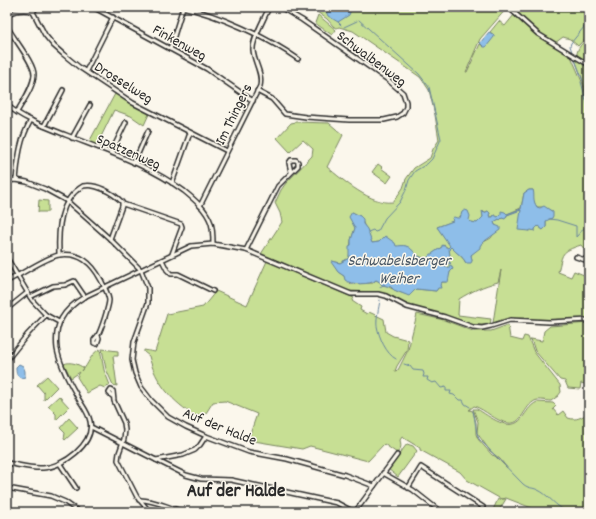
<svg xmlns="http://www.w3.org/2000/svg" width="596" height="519" viewBox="0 0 596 519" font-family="Dekko,sans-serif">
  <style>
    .green { fill: #c7df94; stroke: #798560; fill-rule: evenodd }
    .water { fill: #8ebee9; stroke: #66839d }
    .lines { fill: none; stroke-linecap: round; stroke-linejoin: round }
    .stream { stroke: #66839d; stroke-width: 1 }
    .minor-casing { stroke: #2b2b2b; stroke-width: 6 }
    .minor { stroke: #fbf7ec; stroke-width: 3 }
    .labels { text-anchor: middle; stroke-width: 3; stroke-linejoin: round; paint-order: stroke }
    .street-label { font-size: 15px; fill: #2b2b2b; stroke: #fbf7ec }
    .water-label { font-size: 16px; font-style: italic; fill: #495764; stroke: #fbf7ec }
    .district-label { font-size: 19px; font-weight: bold; fill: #2b2b2b; stroke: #fbf7ec }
  </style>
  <rect width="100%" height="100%" fill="#fbf7ec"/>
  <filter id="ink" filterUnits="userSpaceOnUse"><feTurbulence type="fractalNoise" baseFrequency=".025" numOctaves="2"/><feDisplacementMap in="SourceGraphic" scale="8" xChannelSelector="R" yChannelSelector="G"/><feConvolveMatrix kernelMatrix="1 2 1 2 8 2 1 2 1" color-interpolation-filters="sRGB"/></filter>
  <g filter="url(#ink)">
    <g class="green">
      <path d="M310 7H325V9L351 11 352 7H506L507 8 480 39 466 72H467L480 44 484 47 494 35 490 32 499 21 505 26 514 15 537 35 570 54 583 84 589 107V255L581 245C560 252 563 253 558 272L571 277 574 271 589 277V319L548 321 528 319 527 318 510 319 493 323 501 270 498 282C483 286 472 291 459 299L458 315 491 319 490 325H472L445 315 407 305 394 297 379 292 349 291 261 254 282 222 280 213 275 203 281 190 286 183 312 156 313 149 303 140 290 152 277 138 291 123 296 122 329 123 343 135 327 167C343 180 371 205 393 202L403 188 406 179 414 168 430 158 433 149 439 140 435 115 429 90 425 84 420 77 353 31 339 27 337 28 334 27 327 19ZM529 190H533V201L537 207H542L552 211 546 221V227L543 230 538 226 535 229V231L531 229 529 231 521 229V209L507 215 506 218C501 218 498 219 494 222L495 225 498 227 491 238 482 243 471 255 472 261 466 263C463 256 456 253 451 247L449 249C450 254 448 261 449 264L445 263 444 266 449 268 450 272 446 282H442L436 291 416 289C414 290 413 292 411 293 403 298 384 283 376 280L373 283 351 284 344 276 338 272 332 261 340 263 349 258 351 240 355 228 352 212 360 216 372 243 379 242 397 247 405 246 411 249 416 255 426 259 444 245 448 248 451 246 437 227C445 224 457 221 462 214L471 222 477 223 483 217V211V213L488 211 490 213 489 215 490 217H493L494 215 498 217 501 214H507L521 208 524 193Z"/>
      <path d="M514 7H589V34L578 46 570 39 563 37 555 43 538 33 512 10Z"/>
      <path d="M318 15 336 30 332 35 315 23Z"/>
      <path d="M589 36V64L577 56C576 48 584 42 589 36Z"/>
      <path d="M574 57 589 66V103L582 78Z"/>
      <path d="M116 92 150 112 144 125 131 116 114 110 96 147 88 144Z"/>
      <path d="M378 164 382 167 381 168 392 176 387 183 372 172Z"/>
      <path d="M39 200 48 201V212H38Z"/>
      <path d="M267 261 354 298 352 301 361 307 360 310 367 314 369 312 384 319 386 332 393 336 408 340 407 350 397 366 395 371 398 370 408 350 417 314 444 320 473 331H491L508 325 510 338 522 341 524 336 528 337 534 352 560 385 561 392 558 396 551 401C545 401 538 398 533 402 523 409 522 425 508 423 495 421 486 410 474 406L469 410 473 411 476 423V434L478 439 492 455 495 456 507 468 500 459 490 451 477 433 478 422 473 409H477C489 416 510 434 522 418 527 412 529 406 537 402L553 403 556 406 553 409 558 415 563 411 568 418C577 421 581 417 589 413V512H542L506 498 502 499H506L498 512H492L498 499H501L467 480 460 472 420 450V448L402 437 400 440C401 446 402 448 397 453L384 444 368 461 310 446 302 449 248 440 257 414 225 401 213 402 206 413 196 416C173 403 155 382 149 356L144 352V350L155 352 167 314 203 307 216 291 247 305Z"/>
      <path d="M589 323V385L581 383 580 389 568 388 565 381 560 380 535 351 531 339 542 341 544 331 550 326Z"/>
      <path d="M100 349 104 370 110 385 105 388 100 386 87 393 77 377 80 372 71 378 64 364C70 361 78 364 84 368L82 371C89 364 90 354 100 349Z"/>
      <path d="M102 349 118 351V356H113L117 386 113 385 106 369Z"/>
      <path d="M47 376 57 387 44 400V393L37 385Z"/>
      <path d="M59 396 69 407 56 420V414L48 406Z"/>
      <path d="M69 418 78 428 65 440 64 439 65 433 60 428Z"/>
      <path d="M407 444 413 446 417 451 398 477 388 469Z"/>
    </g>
    <g class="water">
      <path d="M325 7H352L349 15 338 22 328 16 325 9Z"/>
      <path d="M489 32 494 35V37L486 47H484L480 43Z"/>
      <path d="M529 190H533C535 195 532 200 537 207L540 208 544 206 553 212V216L552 218 546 221V227L543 230 538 226 535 229V231L531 230 529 231 518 230 521 210 507 215 505 219 502 218 500 220 499 219 494 222 495 225 500 227V230L482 243 480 246V248L471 255 472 261 471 263H466C463 256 456 253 451 247L449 249 450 255 448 262 451 263 450 264 445 263 444 265 449 268V266L451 265 453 269 450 272 448 282H442L440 285 441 288H438L436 291 416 289 409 296 394 290 391 287 382 285 380 282 376 280C371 285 350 285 345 280L344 276 338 272 331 262 332 261 340 263 349 258V246L351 245V240L355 228 349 217 352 212 360 216 363 219V224L367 229 372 243 379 242 385 236 395 243 396 246C399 246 403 245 406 246 414 248 414 257 426 259L430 255 442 247V245L448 248 450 246 437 227 453 221 452 218 454 217 457 218H460L462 212 465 210 468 211 470 216 469 220 471 222 477 223 483 217 482 211 484 213 488 211 490 213 489 215 490 217H493L494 215 498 217 501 214V211L505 212 507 214 521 209 524 193Z"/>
      <path d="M19 364 23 366 25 371V377L21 378C16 376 16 372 16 367Z"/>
    </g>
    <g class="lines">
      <g class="stream">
        <path d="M359 20 419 74 429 87 441 139 432 159 427 164 415 171 409 180 406 190 400 202 385 218 378 231 375 232 373 230 368 232"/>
        <path d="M338 22 341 25"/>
        <path d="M344 27 357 21"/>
        <path d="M572 52 570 46 571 43 589 21"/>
        <path d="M574 57 583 81"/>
        <path d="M581 82 589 111"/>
        <path d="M549 219 557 220 576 226V237L589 223"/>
        <path d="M380 287 385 284"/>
        <path d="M380 300C379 308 376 318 377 326 379 337 386 354 396 359"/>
        <path d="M404 364 410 366 413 370 423 371 424 374 423 377H428L427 380 432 383 436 382 441 388 446 387V391H451L450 394 454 395 459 400H463L465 404 470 407"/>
        <path d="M473 411C476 421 475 431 479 439L523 484C529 489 532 487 538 490 547 494 553 503 561 508 566 512 574 511 580 512"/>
      </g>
      <defs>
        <g id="minor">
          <path d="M37 7 33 12 45 35 54 46 63 54 79 67 133 103 227 151"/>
          <path d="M93 7 207 69 253 101"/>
          <path d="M182 7C219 15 267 37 298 59"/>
          <path d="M508 7 538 34 589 65"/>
          <path d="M7 16C12 10 26 9 33 12"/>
          <path d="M7 26C13 38 35 64 34 75 33 88 23 101 17 112"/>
          <path d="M170 49 183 7"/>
          <path d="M86 71 113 17"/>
          <path d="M257 91 272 99 285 114 306 117 349 120H384L397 117 403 113 406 107V102L403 93 388 80 302 20 280 7"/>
          <path d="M7 105C23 119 46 127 66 135 106 151 149 165 184 191 195 200 206 209 211 223 213 230 213 237 213 244"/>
          <path d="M44 126 63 90"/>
          <path d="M72 138 90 105"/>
          <path d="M111 153 126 122"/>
          <path d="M134 163 148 131"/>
          <path d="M16 180C18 158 20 139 31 120"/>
          <path d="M7 181 16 180 27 182 45 189 67 201 110 239 141 270 148 288V303L134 342 132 360 135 373 141 387 151 400 168 417 186 427 206 436 249 452 287 459 345 475 374 486"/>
          <path d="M172 183 190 133"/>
          <path d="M123 204 181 224 182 227 172 254"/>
          <path d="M200 206 260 86C263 73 254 63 253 50 252 39 265 18 269 7"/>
          <path d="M246 250 278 186 298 166V162L296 160H291L289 163 291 172"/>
          <path d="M59 255C58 229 59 200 83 186 96 183 113 193 122 202V206L110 239"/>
          <path d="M576 257 585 260 589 259"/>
          <path d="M7 258 32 300 46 315 59 322"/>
          <path d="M162 260 167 270 171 274H178L213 291"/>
          <path d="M7 281C21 275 46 257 59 255 80 252 92 263 101 280 104 286 108 293 109 300 109 306 101 330 98 335 97 337 95 338 94 340V343L97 344 99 338 98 336"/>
          <path d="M30 297 53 286 65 285 74 281 85 297"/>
          <path d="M7 309 27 293"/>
          <path d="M7 360 27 335 46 315"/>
          <path d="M112 396 109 393 111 390 113 391 114 401 124 423 125 430 124 439 119 453 118 460 137 497 150 512"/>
          <path d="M91 427 156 460 183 455 195 450 200 445 206 436"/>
          <path d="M156 460 186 475 201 479 231 480 337 503 354 512"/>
          <path d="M7 463C19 465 31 469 43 468 63 467 95 444 90 421 88 411 80 403 76 394 68 380 60 365 57 349 54 324 63 310 84 297L191 246 213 244 246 250 351 294H378L386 296 407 307 445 317 473 327 482 328 491 326 510 320 549 322 589 320"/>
          <path d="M60 464 76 488"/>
          <path d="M383 473 413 490 441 512"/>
          <path d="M7 488 51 496 65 502 79 512"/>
          <path d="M408 488 421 467 483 507 480 512"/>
          <path d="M139 500C153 499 168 508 182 511 187 512 192 512 198 512"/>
          <path d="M355 512 397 455"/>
        </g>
      </defs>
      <use href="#minor" class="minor-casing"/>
      <use href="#minor" class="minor"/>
    </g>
  </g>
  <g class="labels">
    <g class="street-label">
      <text transform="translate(180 42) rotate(29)" y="5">Finkenweg</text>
      <text transform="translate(372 58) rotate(37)" y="5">Schwalbenweg</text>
      <text transform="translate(124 82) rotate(32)" y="5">Drosselweg</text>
      <text transform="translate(233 114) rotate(-64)" y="5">Im Thingers</text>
      <text transform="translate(129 151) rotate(24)" y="5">Spatzenweg</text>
      <text transform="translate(220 426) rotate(22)" y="5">Auf der Halde</text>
    </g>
    <g class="water-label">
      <text x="399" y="265">Schwabelsberger<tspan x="399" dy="18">Weiher</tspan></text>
    </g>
    <g class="district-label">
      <text x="236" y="496">Auf der Halde</text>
    </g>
  </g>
  <rect width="596" height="519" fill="none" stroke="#fbf7ec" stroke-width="24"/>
  <rect x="12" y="12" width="572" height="495" fill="none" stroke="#2b2b2b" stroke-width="1.5" filter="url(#ink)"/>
</svg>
